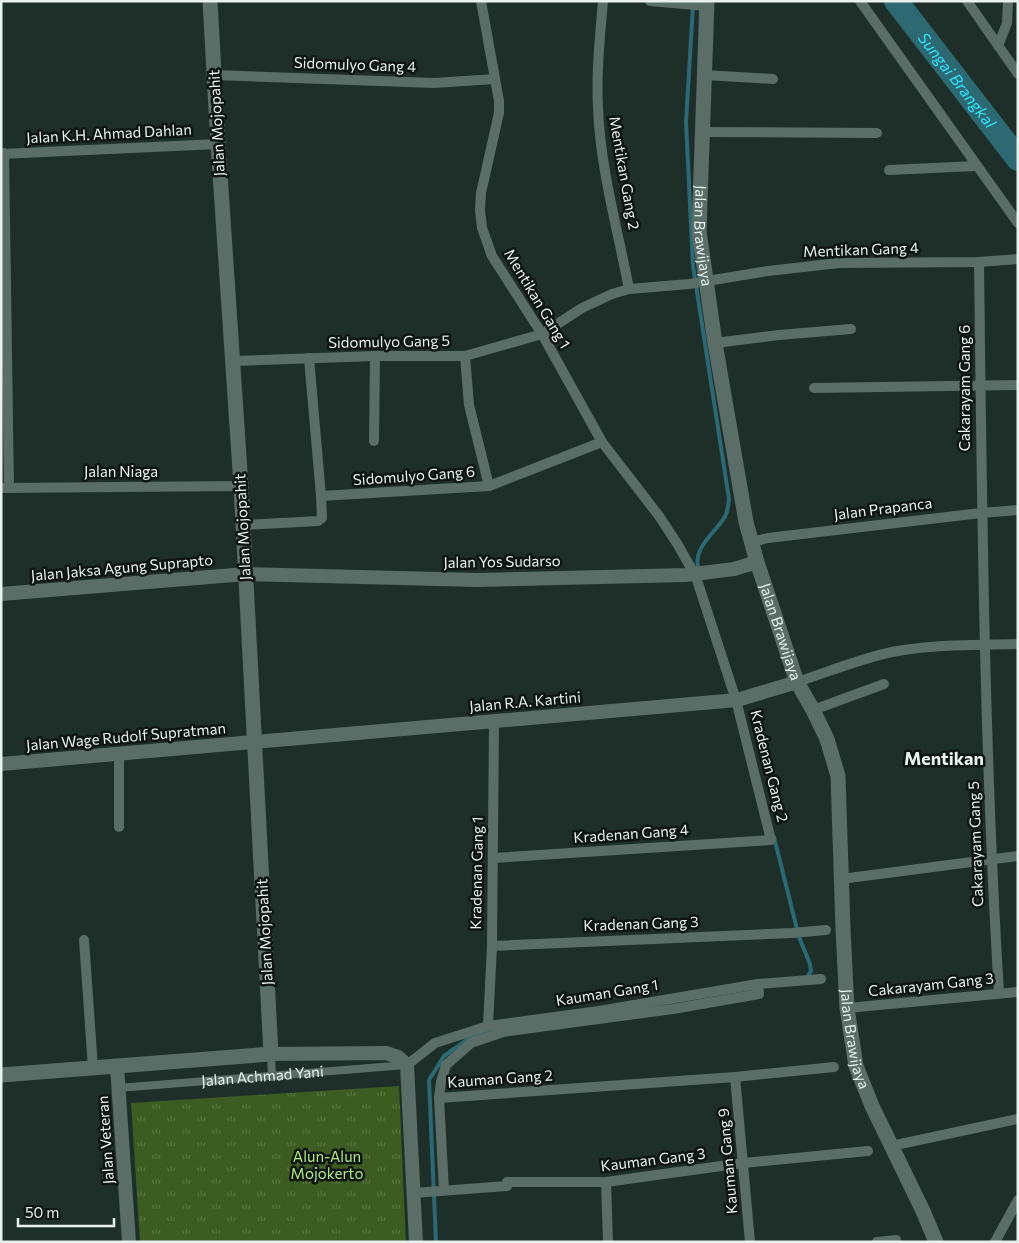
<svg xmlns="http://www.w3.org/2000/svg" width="1019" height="1243" viewBox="0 0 1019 1243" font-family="Commissioner,sans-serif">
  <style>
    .park { fill: url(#park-tufts) }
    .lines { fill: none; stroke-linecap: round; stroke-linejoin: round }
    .stream { stroke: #2c6973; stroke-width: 4 }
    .river { stroke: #2c6973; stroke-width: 24 }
    .pedestrian { stroke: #5a6d66; stroke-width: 8 }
    .minor { stroke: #5a6d66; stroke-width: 10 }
    .tertiary { stroke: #5a6d66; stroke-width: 14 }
    .secondary { stroke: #5a6d66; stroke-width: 15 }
    .labels { text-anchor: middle; stroke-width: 5; stroke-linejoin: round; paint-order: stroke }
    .street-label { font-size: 15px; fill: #e7f2ee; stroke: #0e1512 }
    .park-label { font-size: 15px; fill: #b0e787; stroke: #0e1512 }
    .water-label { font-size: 16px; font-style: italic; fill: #31e4fd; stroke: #0e1512 }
    .quarter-label { font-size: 18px; font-weight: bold; fill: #e7f2ee; stroke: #0e1512 }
  </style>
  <defs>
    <pattern id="park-tufts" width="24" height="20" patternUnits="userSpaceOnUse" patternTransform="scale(1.25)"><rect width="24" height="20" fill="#3d5c21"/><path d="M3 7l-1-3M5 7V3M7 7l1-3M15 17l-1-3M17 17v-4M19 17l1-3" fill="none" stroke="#597442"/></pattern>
  </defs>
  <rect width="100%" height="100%" fill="#1e2f29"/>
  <path class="park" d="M399 1086 406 1242H140L131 1103Z"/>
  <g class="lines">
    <g class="stream">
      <path d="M693 6 686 122 693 266 729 499C728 505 728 513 724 518 714 534 691 549 699 571"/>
      <path d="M774 837 799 937 810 964 811 971 807 977"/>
      <path d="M436 1242 429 1080 444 1056 468 1039 496 1029"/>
    </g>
    <path class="river" id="s1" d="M896 1 1018 159"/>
    <g class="pedestrian">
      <path d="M271 1054 272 1077"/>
      <path id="s2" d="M118 1088 406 1065"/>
    </g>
    <g class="minor">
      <path d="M481 1 499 101V113L481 193 480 210 482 228 492 256 542 334 602 442 659 516 678 545 696 577 736 700 771 840 493 858"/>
      <path d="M603 1C600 37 596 73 598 108 600 167 618 231 629 289"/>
      <path d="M650 1 707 6"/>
      <path d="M860 1 1018 223"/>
      <path d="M967 1 1018 74"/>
      <path d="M998 46 1007 23 1008 1"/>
      <path d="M215 75 434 83 495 79"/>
      <path d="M704 75 773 79"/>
      <path d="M702 132 877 133"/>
      <path d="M4 153 9 488"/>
      <path d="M1 154 218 144"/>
      <path d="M889 170 976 166"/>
      <path d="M979 262C982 506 984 750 999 993"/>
      <path d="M715 343 779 335 851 329"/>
      <path d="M465 356 469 405 489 486"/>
      <path d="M233 361 375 356H465L542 334 582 308 612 294 629 289 689 284 768 271 839 263 979 262 1018 259"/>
      <path d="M814 388 1018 385"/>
      <path d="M374 441 375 356"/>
      <path d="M1 488 241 486"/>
      <path d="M321 496 489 486 602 442"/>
      <path d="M243 525 318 521 322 518 321 496 309 358"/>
      <path d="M752 542 768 538 981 513 1018 510"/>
      <path d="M797 682C828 672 859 659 892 652 933 644 976 645 1018 644"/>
      <path d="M813 710 884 684"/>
      <path d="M119 827V754"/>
      <path d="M841 879 1018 856"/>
      <path d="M84 940 93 1068"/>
      <path d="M492 946 792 933 826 930"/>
      <path d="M847 1008 1018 992"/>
      <path d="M488 1026 492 946 494 721"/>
      <path d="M407 1065 435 1043 488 1026 599 1011 758 984 821 979"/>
      <path d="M735 1077 750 1242"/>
      <path d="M439 1098 735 1077 834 1067"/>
      <path d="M891 1146 1018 1119"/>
      <path d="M606 1182 608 1242"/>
      <path d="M444 1190 439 1098 441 1082 446 1065 471 1043 503 1032 673 1009 759 994 758 984"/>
      <path d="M413 1193 507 1186V1182H606L743 1163 868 1151"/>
      <path d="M877 1242 896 1240"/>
      <path d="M995 1242 1018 1200"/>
    </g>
    <g class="tertiary">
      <path d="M1 594 246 574 477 580 686 575 734 569 757 562"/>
      <path d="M1 764 737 700 797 682"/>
      <path d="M271 1054 386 1053 398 1057 407 1065 416 1242"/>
      <path d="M117 1066 129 1242"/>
    </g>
    <g class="secondary">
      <path id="s3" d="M707 1 699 231 715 343 746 522 757 562 797 682 813 710 827 739 838 776 843 929 847 1008 856 1066 872 1106 923 1211 936 1242"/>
      <path d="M1 1075 271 1054 241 486 218 144 210 1"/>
    </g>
  </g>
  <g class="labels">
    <g class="street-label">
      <text transform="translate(355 65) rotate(2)" y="5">Sidomulyo Gang 4</text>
      <text transform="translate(217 123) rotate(-93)" y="5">Jalan Mojopahit</text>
      <text transform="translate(109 134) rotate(-3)" y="5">Jalan K.H. Ahmad Dahlan</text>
      <text transform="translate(624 173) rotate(80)" y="5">Mentikan Gang 2</text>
      <text dy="5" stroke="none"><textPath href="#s3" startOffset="235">Jalan Brawijaya</textPath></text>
      <text transform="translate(861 250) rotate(-2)" y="5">Mentikan Gang 4</text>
      <text transform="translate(537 299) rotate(59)" y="5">Mentikan Gang 1</text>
      <text transform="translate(389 342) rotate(-1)" y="5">Sidomulyo Gang 5</text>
      <text transform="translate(965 388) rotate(-90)" y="5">Cakarayam Gang 6</text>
      <text x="121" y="477">Jalan Niaga</text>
      <text transform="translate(414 476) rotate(-4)" y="5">Sidomulyo Gang 6</text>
      <text transform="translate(883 509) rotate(-7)" y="5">Jalan Prapanca</text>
      <text transform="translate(243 527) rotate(-93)" y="5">Jalan Mojopahit</text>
      <text transform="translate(502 562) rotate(-1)" y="5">Jalan Yos Sudarso</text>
      <text transform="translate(122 568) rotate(-5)" y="5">Jalan Jaksa Agung Suprapto</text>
      <text dy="5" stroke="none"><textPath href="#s3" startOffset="640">Jalan Brawijaya</textPath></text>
      <text transform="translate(525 702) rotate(-5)" y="5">Jalan R.A. Kartini</text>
      <text transform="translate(126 737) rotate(-5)" y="5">Jalan Wage Rudolf Supratman</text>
      <text transform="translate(769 766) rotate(76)" y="5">Kradenan Gang 2</text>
      <text transform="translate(631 834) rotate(-4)" y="5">Kradenan Gang 4</text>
      <text transform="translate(976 844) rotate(-92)" y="5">Cakarayam Gang 5</text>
      <text transform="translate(477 873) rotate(-89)" y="5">Kradenan Gang 1</text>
      <text transform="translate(641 924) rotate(-2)" y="5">Kradenan Gang 3</text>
      <text transform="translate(265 932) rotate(-93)" y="5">Jalan Mojopahit</text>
      <text transform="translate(931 985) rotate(-6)" y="5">Cakarayam Gang 3</text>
      <text transform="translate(607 993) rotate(-9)" y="5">Kauman Gang 1</text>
      <text dy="5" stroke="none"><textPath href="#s3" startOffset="1060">Jalan Brawijaya</textPath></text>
      <text dy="5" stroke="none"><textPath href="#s2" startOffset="145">Jalan Achmad Yani</textPath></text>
      <text transform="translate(500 1079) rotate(-4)" y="5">Kauman Gang 2</text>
      <text transform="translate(106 1140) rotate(-94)" y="5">Jalan Veteran</text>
      <text transform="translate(653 1160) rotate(-7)" y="5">Kauman Gang 3</text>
      <text transform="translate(728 1161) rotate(-95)" y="5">Kauman Gang 9</text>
    </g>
    <g class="park-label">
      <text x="327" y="1162">Alun-Alun<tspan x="327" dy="17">Mojokerto</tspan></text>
    </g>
    <g class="water-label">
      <text dy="6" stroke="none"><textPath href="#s1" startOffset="100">Sungai Brangkal</textPath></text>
    </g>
    <g class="quarter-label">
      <text x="944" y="765">Mentikan</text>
    </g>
  </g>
  <rect width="1019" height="1243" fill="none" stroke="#e7f2ee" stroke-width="5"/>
  <path d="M18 1218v8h96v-8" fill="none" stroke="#e7f2ee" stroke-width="2.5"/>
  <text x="25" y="1218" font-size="15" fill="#e7f2ee" stroke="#0e1512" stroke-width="4" paint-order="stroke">50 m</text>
</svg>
